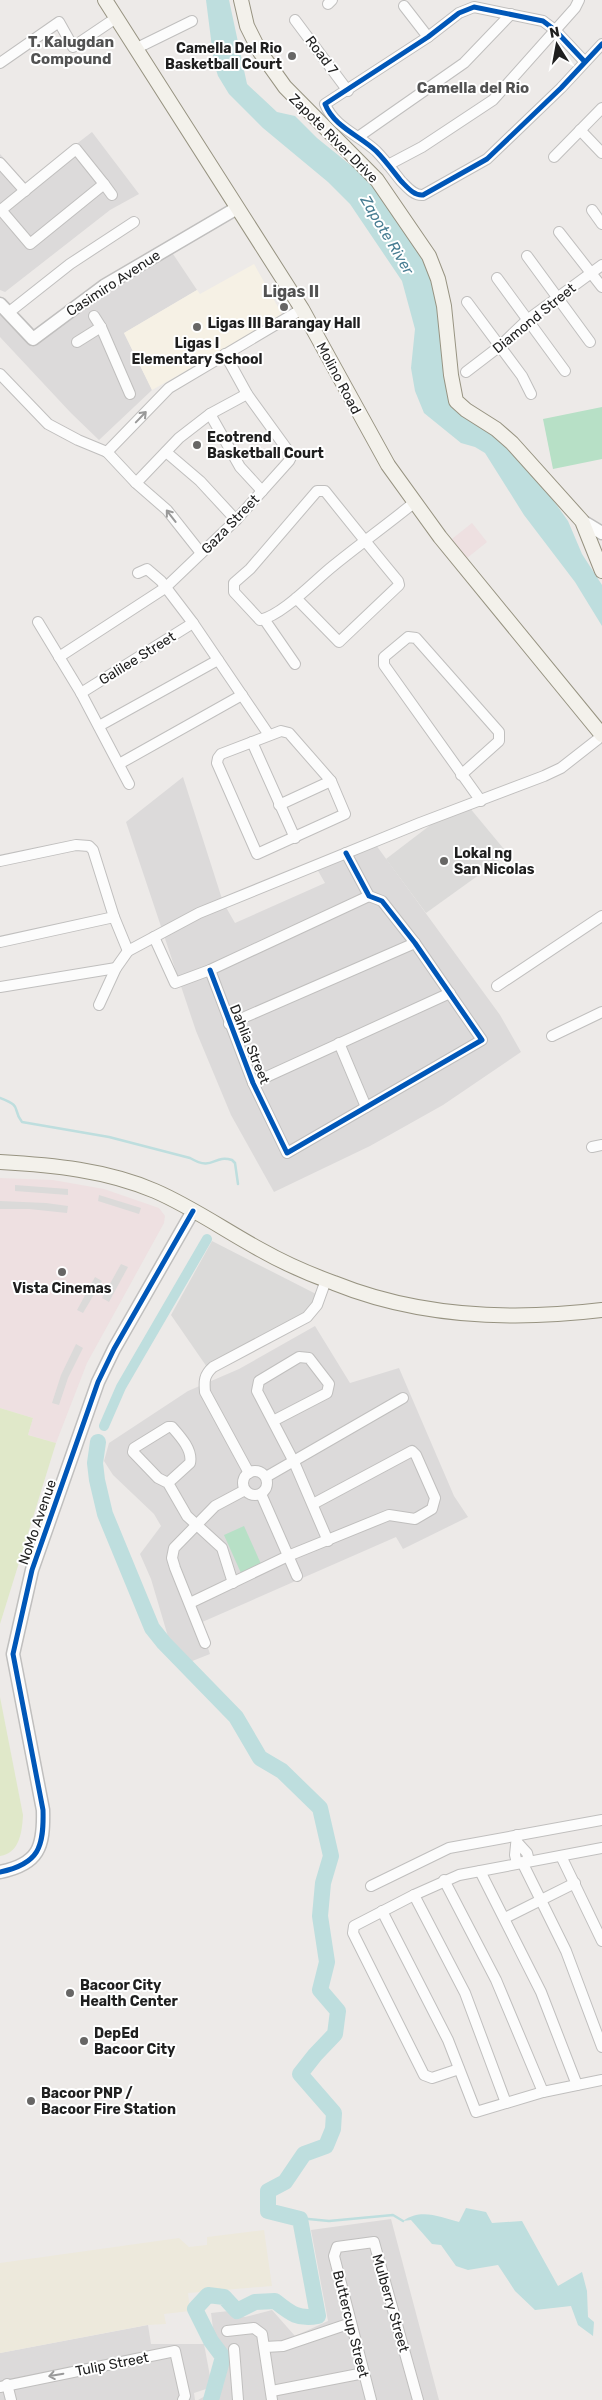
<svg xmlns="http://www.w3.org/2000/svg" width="602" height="2400" viewBox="0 0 602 2400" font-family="Rubik,sans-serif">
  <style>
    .residential { fill: #dcdada }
    .commercial { fill: #eee0e1 }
    .education { fill: #f6f1e5 }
    .religious { fill: #dbdad9 }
    .farmland { fill: #ede9dc }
    .grass { fill: #e0e8c9 }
    .pitch { fill: #b7e0c6 }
    .water { fill: #bedede }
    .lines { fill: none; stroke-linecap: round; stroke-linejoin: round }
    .stream { stroke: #bedede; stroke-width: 2.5 }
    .canal { stroke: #bedede; stroke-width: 10 }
    .river { stroke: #bedede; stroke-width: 16 }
    .minor-casing { stroke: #c0bfbe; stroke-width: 12 }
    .tertiary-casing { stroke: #c0bfbe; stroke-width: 15 }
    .secondary-casing { stroke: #979381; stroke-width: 16 }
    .minor { stroke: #fcfcfc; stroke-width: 10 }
    .tertiary { stroke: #fcfcfc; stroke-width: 12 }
    .secondary { stroke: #f3f1eb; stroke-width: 14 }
    .cycleway-casing { stroke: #fff; stroke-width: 8 }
    .cycleway { stroke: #0057b8; stroke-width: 5 }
    .oneway { stroke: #999 }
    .poi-dot { fill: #676665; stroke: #fff; stroke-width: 2 }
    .labels { text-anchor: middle; stroke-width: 4; stroke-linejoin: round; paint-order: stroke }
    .poi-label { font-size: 14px; font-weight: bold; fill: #1f1f1f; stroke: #fff; text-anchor: start }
    .street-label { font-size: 14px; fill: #1f1f1f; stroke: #fff }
    .neighbourhood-label { font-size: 15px; font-weight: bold; fill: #525252; stroke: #fff }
    .water-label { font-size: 15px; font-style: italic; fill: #487d92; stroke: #fff }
    .quarter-label { font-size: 16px; font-weight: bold; fill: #525252; stroke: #fff }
  </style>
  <rect width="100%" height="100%" fill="#edeae8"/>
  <g class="residential">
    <path d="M92 132 139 194 110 210 5 292 0 290V154L26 183Z"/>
    <path d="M171 251 197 290 124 333 152 390 99 440 71 413 0 337V312L32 347 94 299Z"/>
    <path d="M183 777 223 902 235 923 325 883 317 869 376 845 500 1015 521 1052 443 1105 370 1146 274 1192 231 1115 196 1031 126 822Z"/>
    <path d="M315 1326 350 1383 399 1368 454 1496 468 1517 403 1549 396 1537 200 1623 210 1654 177 1667 151 1579 140 1554 161 1526 154 1514 113 1475 104 1461 109 1443 188 1391 239 1369Z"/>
    <path d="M391 2219 439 2400H198L223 2386 227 2359 214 2336 211 2313 229 2311 245 2317 272 2310 295 2336 328 2321 311 2230Z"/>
    <path d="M148 2325 151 2344H204L212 2387 194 2393 195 2400H0V2353Z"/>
  </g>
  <g class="commercial">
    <path d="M472 523 487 542 467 558 452 539Z"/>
    <path d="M0 1178 53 1180 104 1189 159 1208 165 1216 164 1223 87 1363 56 1443 28 1435 33 1418 0 1408Z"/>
  </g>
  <path class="education" d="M254 264 283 316 152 390 124 333 197 290 200 294Z"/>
  <g class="religious">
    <path d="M469 807 508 854 426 913 386 859 441 817Z"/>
    <path d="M15 1185 68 1189V1195L15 1191Z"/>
    <path d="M99 1195 141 1208 139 1214 98 1201Z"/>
    <path d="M0 1201 46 1203 68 1206 67 1213 29 1209H0Z"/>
    <path d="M212 1241 318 1295 305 1322 209 1370 171 1315Z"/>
    <path d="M121 1264 128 1267 109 1302 102 1298Z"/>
    <path d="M95 1277 102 1281 83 1313 77 1310Z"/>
    <path d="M76 1344 83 1348 68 1378 59 1405 52 1403 61 1375Z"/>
  </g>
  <path class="farmland" d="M264 2230 272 2286 188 2293 190 2311 164 2314 166 2324 147 2325 0 2353V2263L179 2238 189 2247 207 2245V2237Z"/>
  <g class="grass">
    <path d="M0 1408 33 1418 28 1435 56 1443 0 1624Z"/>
    <path d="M0 1697 23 1815C22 1831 20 1853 0 1856Z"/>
  </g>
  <g class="pitch">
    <path d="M602 407V459L553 469 543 419Z"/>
    <path d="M244 1526 261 1564 241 1573 224 1535Z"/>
  </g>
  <g class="water">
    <path d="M206 0H229L247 84 277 112 295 116 317 138 364 176 381 197 427 266 437 305 447 394 452 403 498 438 546 490 568 521 582 554 602 585V626L575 582 524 515 485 453 475 447 461 443 424 413 415 391 411 368 415 329 402 281 350 204 328 182 263 128 229 94 218 76 214 63Z"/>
    <path d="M466 2208 486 2212 492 2223 522 2221 558 2286 582 2272 587 2291 588 2317 594 2322 593 2336 578 2325 571 2306 535 2310 515 2291 498 2265 468 2270 456 2266 441 2245 432 2244 411 2220 403 2221C421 2208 440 2217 459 2222Z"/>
  </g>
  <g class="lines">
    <g class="stream">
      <path d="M0 1098C24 1107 11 1108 22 1122L109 1137 190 1158C214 1172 213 1154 232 1160L235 1163 238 1184"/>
      <path d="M298 2218 329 2221 393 2215 403 2221"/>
    </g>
    <path class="canal" d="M104 1426 121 1387 207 1239"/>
    <path class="river" d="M98 1442 95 1463 97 1480 105 1514 152 1628 164 1643 236 1717 260 1758 282 1771 320 1808 331 1856 323 1883 320 1916 327 1962 320 1990 338 2011 335 2034 315 2055 300 2074 334 2113 333 2129 326 2146 304 2154 285 2182 268 2191V2211L300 2219 318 2316C298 2320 290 2313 275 2301L255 2302 237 2311 224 2297 208 2295 195 2309 211 2341 223 2357 211 2400"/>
    <defs>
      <g id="minor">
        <path d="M328 4 332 0"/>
        <path d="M404 6 428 37"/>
        <path d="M295 20 348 91"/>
        <path d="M137 48 192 21"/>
        <path d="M585 62 555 30 543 21 474 7 459 13 428 37 325 104C334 127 359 135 376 151 385 160 393 171 401 181 407 187 414 196 423 195L487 159 561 88 602 44"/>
        <path d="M0 63 59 22 73 47 116 18"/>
        <path d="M580 130 602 153"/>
        <path d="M358 137 464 63 511 14"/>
        <path d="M554 157 602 108"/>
        <path d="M0 163 25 191"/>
        <path d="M388 165 422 147 493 100 575 8 579 0"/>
        <path d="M104 184 112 195"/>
        <path d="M592 210 602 224"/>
        <path d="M0 211 1 210 76 149 104 184 30 244 1 210"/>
        <path d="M559 232 602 287"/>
        <path d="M527 256 590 342"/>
        <path d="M497 278 565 371"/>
        <path d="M467 302 522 376 531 394"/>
        <path d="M8 313 70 264 134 222"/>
        <path d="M94 316 101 327 130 394"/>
        <path d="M77 342 101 327"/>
        <path d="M466 372 500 346 527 320 602 265"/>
        <path d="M0 374 48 424 78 440 107 452"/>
        <path d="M210 414 240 467 262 491"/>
        <path d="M107 452 169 388 302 309"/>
        <path d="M107 452 136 483 167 510 201 553"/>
        <path d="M166 452 200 481 236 520"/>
        <path d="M136 483 179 438 210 414 247 394"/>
        <path d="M138 573 147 569 161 581 193 623 269 735"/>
        <path d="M296 598 339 642 399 585 398 581C373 551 349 521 325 491H317L250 569 234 583V592L260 620C283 615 314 581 333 566 360 544 388 524 415 502"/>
        <path d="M264 619 295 664"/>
        <path d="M38 622 81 693 129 784"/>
        <path d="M59 657 165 588 236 520 289 461 291 457 289 452 247 394 225 354"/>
        <path d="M81 693 193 623"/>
        <path d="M99 726 218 660"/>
        <path d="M281 731 289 733 331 781 345 814 257 854 217 763 218 758 221 754Z"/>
        <path d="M252 742 295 838"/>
        <path d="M119 764 242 695"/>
        <path d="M461 775 499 741V732L416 638 408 637 384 657V665L481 801"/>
        <path d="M279 805 331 781"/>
        <path d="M0 861 76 845 89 846 93 850 114 917 128 951"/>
        <path d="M154 937 175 983 210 970 369 896"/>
        <path d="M0 942 114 917"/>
        <path d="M210 970 253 1083 287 1153 482 1040 415 943 382 901 369 896 346 853"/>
        <path d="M497 986 602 916"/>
        <path d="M0 987 116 968"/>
        <path d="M99 1005 116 968 128 951 199 913 420 823 544 776 561 768 602 736"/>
        <path d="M229 1024 415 943"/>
        <path d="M552 1036 602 1012"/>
        <path d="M339 1043 366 1107"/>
        <path d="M253 1083 450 993"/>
        <path d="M592 1147 602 1145"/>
        <path d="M273 1421 327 1393 329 1384 309 1358 299 1357 259 1381 257 1391 294 1462 328 1541"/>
        <circle cx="255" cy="1483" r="12"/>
        <path d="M249 1473 205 1392C204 1381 204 1375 213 1367L307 1317 317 1305 326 1280"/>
        <path d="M266 1477 403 1398"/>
        <path d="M168 1483 190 1463C193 1450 180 1436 172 1427H168L134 1448 133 1452 158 1478 168 1483 187 1516 222 1548 233 1583"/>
        <path d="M261 1494 297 1576"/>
        <path d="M190 1603 288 1556 389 1515 415 1519 432 1509 435 1498 416 1455 412 1451 313 1504"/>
        <path d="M205 1643 175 1568 172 1558 174 1548 215 1506 245 1490"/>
        <path d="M517 1842 527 1853 529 1861"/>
        <path d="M561 1856 602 1941"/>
        <path d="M522 1862 566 1951 602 2047"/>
        <path d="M517 1863 515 1855 517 1835"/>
        <path d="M480 1871 541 1992 577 2085"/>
        <path d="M444 1880 496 1980 543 2092"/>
        <path d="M371 1886 449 1848 602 1820"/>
        <path d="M414 1895 465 1993 506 2103"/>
        <path d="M382 1911 448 2040 476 2112 543 2092 602 2080"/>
        <path d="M505 1918 575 1883"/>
        <path d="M459 2069 432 2078 424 2075 353 1933 354 1926 414 1895 459 1875 602 1848"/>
        <path d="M227 2331 254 2328 262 2334 272 2400"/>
        <path d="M265 2347 283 2346 351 2323"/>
        <path d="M234 2349 238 2400"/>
        <path d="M7 2384 11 2400"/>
        <path d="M0 2387 175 2351 185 2396 183 2400"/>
        <path d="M272 2391 364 2373"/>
        <path d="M371 2400 334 2256 337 2247 374 2242 418 2400"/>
      </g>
      <g id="tertiary">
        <path d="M0 304 33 339 104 286 237 208"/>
        <path d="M582 521 602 533"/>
        <path d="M0 1872C39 1864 44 1847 43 1810L13 1654 32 1570 98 1382 114 1349 193 1211"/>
      </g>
      <g id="secondary">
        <path d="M105 0 302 309 388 465 440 537 602 735"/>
        <path d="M241 0 247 26 260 52 285 87 377 180 429 256 438 279 444 306 451 375 456 401 466 410 496 429 512 443 582 521 602 571"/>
        <path d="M0 1162C53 1165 106 1170 155 1191 192 1207 226 1231 261 1250 284 1263 309 1274 334 1283 418 1317 512 1321 602 1310"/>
      </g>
    </defs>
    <use href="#minor" class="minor-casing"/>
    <use href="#tertiary" class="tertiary-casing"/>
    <use href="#secondary" class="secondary-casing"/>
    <use href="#minor" class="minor"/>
    <use href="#tertiary" class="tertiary"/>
    <use href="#secondary" class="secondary"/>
    <defs>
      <g id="cycleway">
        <path d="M585 62 555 30 543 21 474 7 459 13 428 37 325 104C334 127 359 135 376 151 385 160 393 171 401 181 407 187 414 196 423 195L487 159 561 88 602 44"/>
        <path d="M210 970 253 1083 287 1153 482 1040 415 943 382 901 369 896 346 853"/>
        <path d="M0 1872C39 1864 44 1847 43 1810L13 1654 32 1570 98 1382 114 1349 193 1211"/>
      </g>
    </defs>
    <use href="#cycleway" class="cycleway-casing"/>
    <use href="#cycleway" class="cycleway"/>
  </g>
  <defs><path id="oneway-shaft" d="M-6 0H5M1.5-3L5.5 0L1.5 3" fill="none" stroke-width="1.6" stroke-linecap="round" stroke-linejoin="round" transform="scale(1.25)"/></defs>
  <g class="oneway">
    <use href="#oneway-shaft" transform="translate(141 417) rotate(-46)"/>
    <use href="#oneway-shaft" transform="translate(171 516) rotate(-128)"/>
    <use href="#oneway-shaft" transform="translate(56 2375) rotate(170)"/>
  </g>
  <g class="poi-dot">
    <circle cx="292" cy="56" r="5"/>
    <circle cx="284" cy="307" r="5"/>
    <circle cx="197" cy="327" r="5"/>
    <circle cx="197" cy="445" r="5"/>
    <circle cx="444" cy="861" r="5"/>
    <circle cx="62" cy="1272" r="5"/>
    <circle cx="70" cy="1993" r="5"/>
    <circle cx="84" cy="2041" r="5"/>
    <circle cx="31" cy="2101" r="5"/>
  </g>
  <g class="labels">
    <g class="poi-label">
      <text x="282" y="53" text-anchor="end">Camella Del Rio<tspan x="282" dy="16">Basketball Court</tspan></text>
      <text x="284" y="328" text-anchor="middle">Ligas III Barangay Hall</text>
      <text x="197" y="348" text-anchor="middle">Ligas I<tspan x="197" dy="16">Elementary School</tspan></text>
      <text x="207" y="442">Ecotrend<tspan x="207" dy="16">Basketball Court</tspan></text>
      <text x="454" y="858">Lokal ng<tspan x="454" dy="16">San Nicolas</tspan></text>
      <text x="62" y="1293" text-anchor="middle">Vista Cinemas</text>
      <text x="80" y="1990">Bacoor City<tspan x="80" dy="16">Health Center</tspan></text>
      <text x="94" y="2038">DepEd<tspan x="94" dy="16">Bacoor City</tspan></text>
      <text x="41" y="2098">Bacoor PNP /<tspan x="41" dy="16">Bacoor Fire Station</tspan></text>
    </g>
    <g class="street-label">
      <text transform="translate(322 55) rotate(53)" y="5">Road 7</text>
      <text transform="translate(334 138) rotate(45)" y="5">Zapote River Drive</text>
      <text transform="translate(113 283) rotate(-33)" y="5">Casimiro Avenue</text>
      <text transform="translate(534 318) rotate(-39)" y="5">Diamond Street</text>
      <text transform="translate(339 378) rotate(62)" y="5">Molino Road</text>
      <text transform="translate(230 524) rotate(-46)" y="5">Gaza Street</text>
      <text transform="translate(137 658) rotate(-32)" y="5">Galilee Street</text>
      <text transform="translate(250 1044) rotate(68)" y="5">Dahlia Street</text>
      <text transform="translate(37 1522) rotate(-71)" y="5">NoMo Avenue</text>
      <text transform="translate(391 2303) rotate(74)" y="5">Mulberry Street</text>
      <text transform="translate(351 2324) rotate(76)" y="5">Buttercup Street</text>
      <text transform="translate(112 2364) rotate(-11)" y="5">Tulip Street</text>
    </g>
    <g class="neighbourhood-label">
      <text x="71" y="47">T. Kalugdan<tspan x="71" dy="17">Compound</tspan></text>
      <text x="473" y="93">Camella del Rio</text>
    </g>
    <g class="water-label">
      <text transform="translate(387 235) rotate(59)" y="5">Zapote River</text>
    </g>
    <g class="quarter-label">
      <text x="291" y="297">Ligas II</text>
    </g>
  </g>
  <g transform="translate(557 45) rotate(349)" stroke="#ffffff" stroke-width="4" paint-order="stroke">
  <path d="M0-4L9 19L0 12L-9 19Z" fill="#1f1f1f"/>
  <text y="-8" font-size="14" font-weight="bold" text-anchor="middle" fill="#1f1f1f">N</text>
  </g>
</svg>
